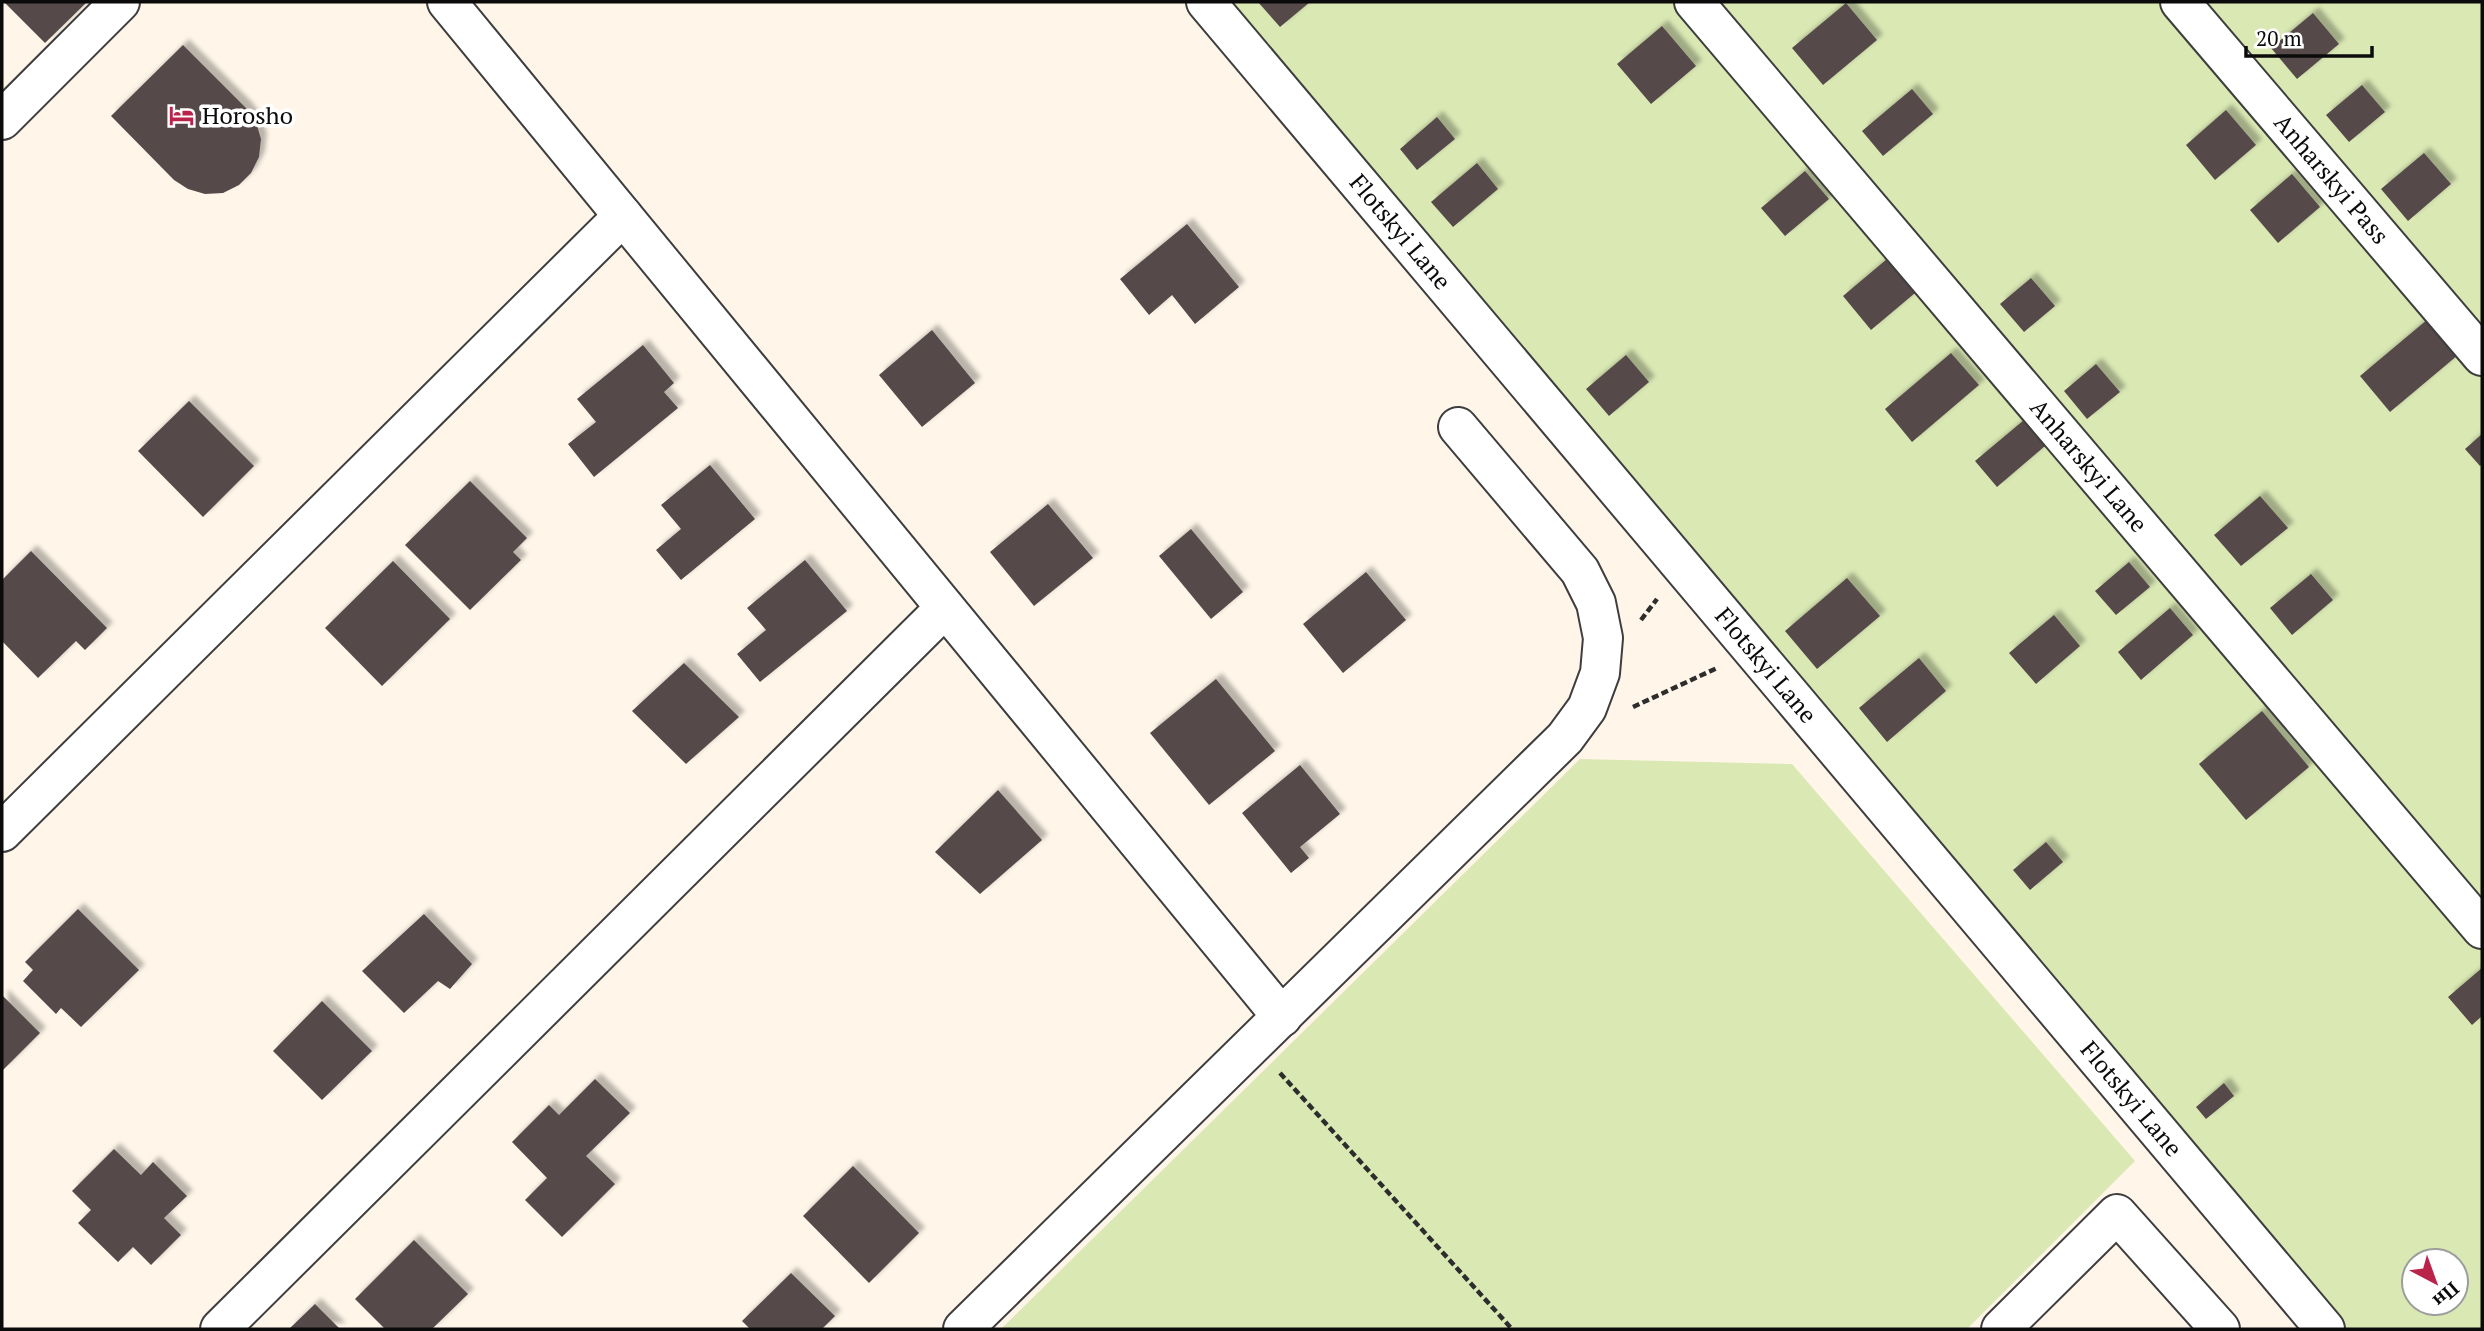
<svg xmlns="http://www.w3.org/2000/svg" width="2484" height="1331" viewBox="0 0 2484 1331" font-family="'PT Serif',serif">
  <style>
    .green { fill: #dae8b4; fill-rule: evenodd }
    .building { fill: #544a48; filter: url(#shadow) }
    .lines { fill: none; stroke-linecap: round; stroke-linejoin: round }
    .minor-casing { stroke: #3e3e3e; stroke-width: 42 }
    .path { stroke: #2d2d2d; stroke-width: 4.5; stroke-dasharray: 7 3.5; stroke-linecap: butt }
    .minor { stroke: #fff; stroke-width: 38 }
    .labels { text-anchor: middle; stroke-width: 7; stroke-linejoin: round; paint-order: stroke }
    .poi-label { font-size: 24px; fill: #0b0b0b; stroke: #fff; text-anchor: start }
    .street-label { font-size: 24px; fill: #0b0b0b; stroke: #fff }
  </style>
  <defs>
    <filter id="shadow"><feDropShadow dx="6" dy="-6" stdDeviation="2" flood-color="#0004"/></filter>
  </defs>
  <rect width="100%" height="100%" fill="#fff6e9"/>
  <g class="green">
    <path d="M1206 2H2482V1329H2325ZM2414 1261H2456V1303H2414Z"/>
    <path d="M1580 759 1792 764 2135 1161 1967 1329H1001Z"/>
  </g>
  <g class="building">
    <path d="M4 2H87L45 43Z"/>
    <path d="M1258 2H1310L1280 27Z"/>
    <path d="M1846 3 1877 40 1823 85 1792 48Z"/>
    <path d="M2313 13 2339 44 2297 79 2271 48Z"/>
    <path d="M1662 26 1696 66 1651 104 1617 64Z"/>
    <path d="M183 45 246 108 256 122 261 139 259 157 251 173 239 185 223 193 205 194 188 189 174 180 111 116Z"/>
    <path d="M2362 85 2385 112 2349 142 2326 115Z"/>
    <path d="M1912 89 1933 114 1883 156 1862 131Z"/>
    <path d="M2226 110 2256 145 2215 180 2186 145Z"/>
    <path d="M1437 117 1455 139 1417 170 1400 149Z"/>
    <path d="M2424 153 2451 184 2408 221 2381 189Z"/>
    <path d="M1477 163 1498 189 1453 227 1431 202Z"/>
    <path d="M1805 171 1829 199 1785 236 1761 208Z"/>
    <path d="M2292 174 2320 207 2278 243 2250 210Z"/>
    <path d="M1187 224 1239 287 1195 324 1172 295 1149 315 1120 279Z"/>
    <path d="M1887 259 1915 293 1871 330 1843 296Z"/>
    <path d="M2031 278 2055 306 2024 332 2000 304Z"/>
    <path d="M2428 319 2458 355 2390 412 2360 376Z"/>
    <path d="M932 330 975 383 922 427 879 375Z"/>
    <path d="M643 345 674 383 664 392 678 408 594 477 568 444 596 422 577 399Z"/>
    <path d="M1951 353 1979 385 1912 442 1885 409Z"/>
    <path d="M1626 355 1649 382 1609 416 1586 389Z"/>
    <path d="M2096 364 2120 392 2087 419 2064 391Z"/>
    <path d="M189 401 254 466 203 517 138 451Z"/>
    <path d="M2024 420 2045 446 1997 487 1975 461Z"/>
    <path d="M2482 434V464L2480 466 2465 449Z"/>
    <path d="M710 465 755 519 681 580 656 550 681 529 661 505Z"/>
    <path d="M470 481 527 538 513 552 521 560 470 610 405 545Z"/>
    <path d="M2260 496 2288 528 2241 566 2214 535Z"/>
    <path d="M1048 504 1093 558 1034 606 990 552Z"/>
    <path d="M1191 529 1243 592 1211 619 1159 556Z"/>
    <path d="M31 551 107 628 85 650 76 641 38 678 2 641V580Z"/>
    <path d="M805 560 847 611 760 682 737 654 766 630 747 608Z"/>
    <path d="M393 561 450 619 382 686 325 628Z"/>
    <path d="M2129 562 2150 587 2116 615 2095 591Z"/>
    <path d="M1366 572 1406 620 1343 673 1303 624Z"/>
    <path d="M2311 574 2333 600 2292 635 2270 608Z"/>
    <path d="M1847 578 1880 616 1817 669 1785 631Z"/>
    <path d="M2170 608 2193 635 2141 680 2118 652Z"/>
    <path d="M2054 615 2080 646 2036 684 2009 653Z"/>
    <path d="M1919 658 1946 691 1887 742 1859 708Z"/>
    <path d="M684 663 739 717 686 764 632 711Z"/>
    <path d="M1216 679 1275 751 1209 805 1150 733Z"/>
    <path d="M2262 711 2309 767 2246 820 2199 764Z"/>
    <path d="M1300 765 1340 814 1300 847 1309 858 1291 873 1242 813Z"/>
    <path d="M998 790 1042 840 980 894 935 852Z"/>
    <path d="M2046 842 2063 862 2030 890 2013 870Z"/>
    <path d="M78 909 139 970 81 1027 61 1008 56 1014 23 981 33 970 25 962Z"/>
    <path d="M424 914 472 964 450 989 438 981 404 1013 362 971Z"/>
    <path d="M2482 968V1016L2472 1025 2448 997Z"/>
    <path d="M2 995 40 1033 2 1071Z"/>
    <path d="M322 1001 372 1051 322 1100 273 1051Z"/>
    <path d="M595 1079 630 1113 586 1156 615 1184 562 1237 525 1200 547 1178 512 1142 549 1105 559 1115Z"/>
    <path d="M2224 1083 2234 1096 2206 1119 2196 1107Z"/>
    <path d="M114 1149 141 1175 153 1162 187 1196 164 1218 181 1235 151 1265 133 1247 118 1262 78 1223 91 1210 72 1191Z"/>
    <path d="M853 1166 919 1233 869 1283 803 1216Z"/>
    <path d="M414 1240 468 1294 432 1329H385L355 1299Z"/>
    <path d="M791 1273 835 1316 822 1329H750L742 1321Z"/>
    <path d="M315 1304 340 1329H289Z"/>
  </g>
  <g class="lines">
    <defs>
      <g id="minor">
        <path d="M447 2 1282 1017"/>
        <path id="s1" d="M1206 2 2325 1329"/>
        <path id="s2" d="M1694 2 2482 929"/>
        <path id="s3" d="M2180 2 2482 356"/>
        <path d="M2 120 120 2"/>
        <path d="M2 832 623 216"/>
        <path d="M220 1329 945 608"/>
        <path d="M963 1329 1565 738 1587 708 1600 673 1603 638 1596 603 1580 571 1458 427"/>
        <path d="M2001 1329 2117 1214 2220 1329"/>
      </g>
    </defs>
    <use href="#minor" class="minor-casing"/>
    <g class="path">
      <path d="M1641 620 1657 599"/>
      <path d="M1633 707 1717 668"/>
      <path d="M1280 1073 1512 1329"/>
    </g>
    <use href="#minor" class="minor"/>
  </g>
  <defs>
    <symbol id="hotel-bare" viewBox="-9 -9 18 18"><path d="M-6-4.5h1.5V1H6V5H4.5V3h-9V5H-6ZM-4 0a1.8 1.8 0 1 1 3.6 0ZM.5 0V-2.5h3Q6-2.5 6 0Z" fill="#ba244b" stroke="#fff" stroke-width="2.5" paint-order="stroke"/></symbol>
  </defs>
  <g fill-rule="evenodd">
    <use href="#hotel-bare" x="164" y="98" width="35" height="35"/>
  </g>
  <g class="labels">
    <g class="poi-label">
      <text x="202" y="124">Horosho</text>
    </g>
    <g class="street-label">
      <text dy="8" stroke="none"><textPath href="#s3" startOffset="233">Anharskyi Pass</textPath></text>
      <text dy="8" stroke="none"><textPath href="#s1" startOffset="301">Flotskyi Lane</textPath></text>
      <text dy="8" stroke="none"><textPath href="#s2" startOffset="609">Anharskyi Lane</textPath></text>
      <text dy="8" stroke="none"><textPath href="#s1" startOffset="868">Flotskyi Lane</textPath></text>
      <text dy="8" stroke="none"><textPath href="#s1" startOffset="1435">Flotskyi Lane</textPath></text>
    </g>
  </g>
  <rect width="2484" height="1331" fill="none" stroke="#0b0b0b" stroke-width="7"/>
  <g transform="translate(2435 1282) rotate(139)"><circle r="33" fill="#ffffff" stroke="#9d9d9d" stroke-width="2"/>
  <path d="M0-5L12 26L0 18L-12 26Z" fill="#ba244b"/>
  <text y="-10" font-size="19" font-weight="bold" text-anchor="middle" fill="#0b0b0b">Пн</text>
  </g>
  <path d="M2246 46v10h126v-10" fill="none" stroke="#0b0b0b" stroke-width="3.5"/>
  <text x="2256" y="46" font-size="21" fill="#0b0b0b" stroke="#ffffff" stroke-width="5" paint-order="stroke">20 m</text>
</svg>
